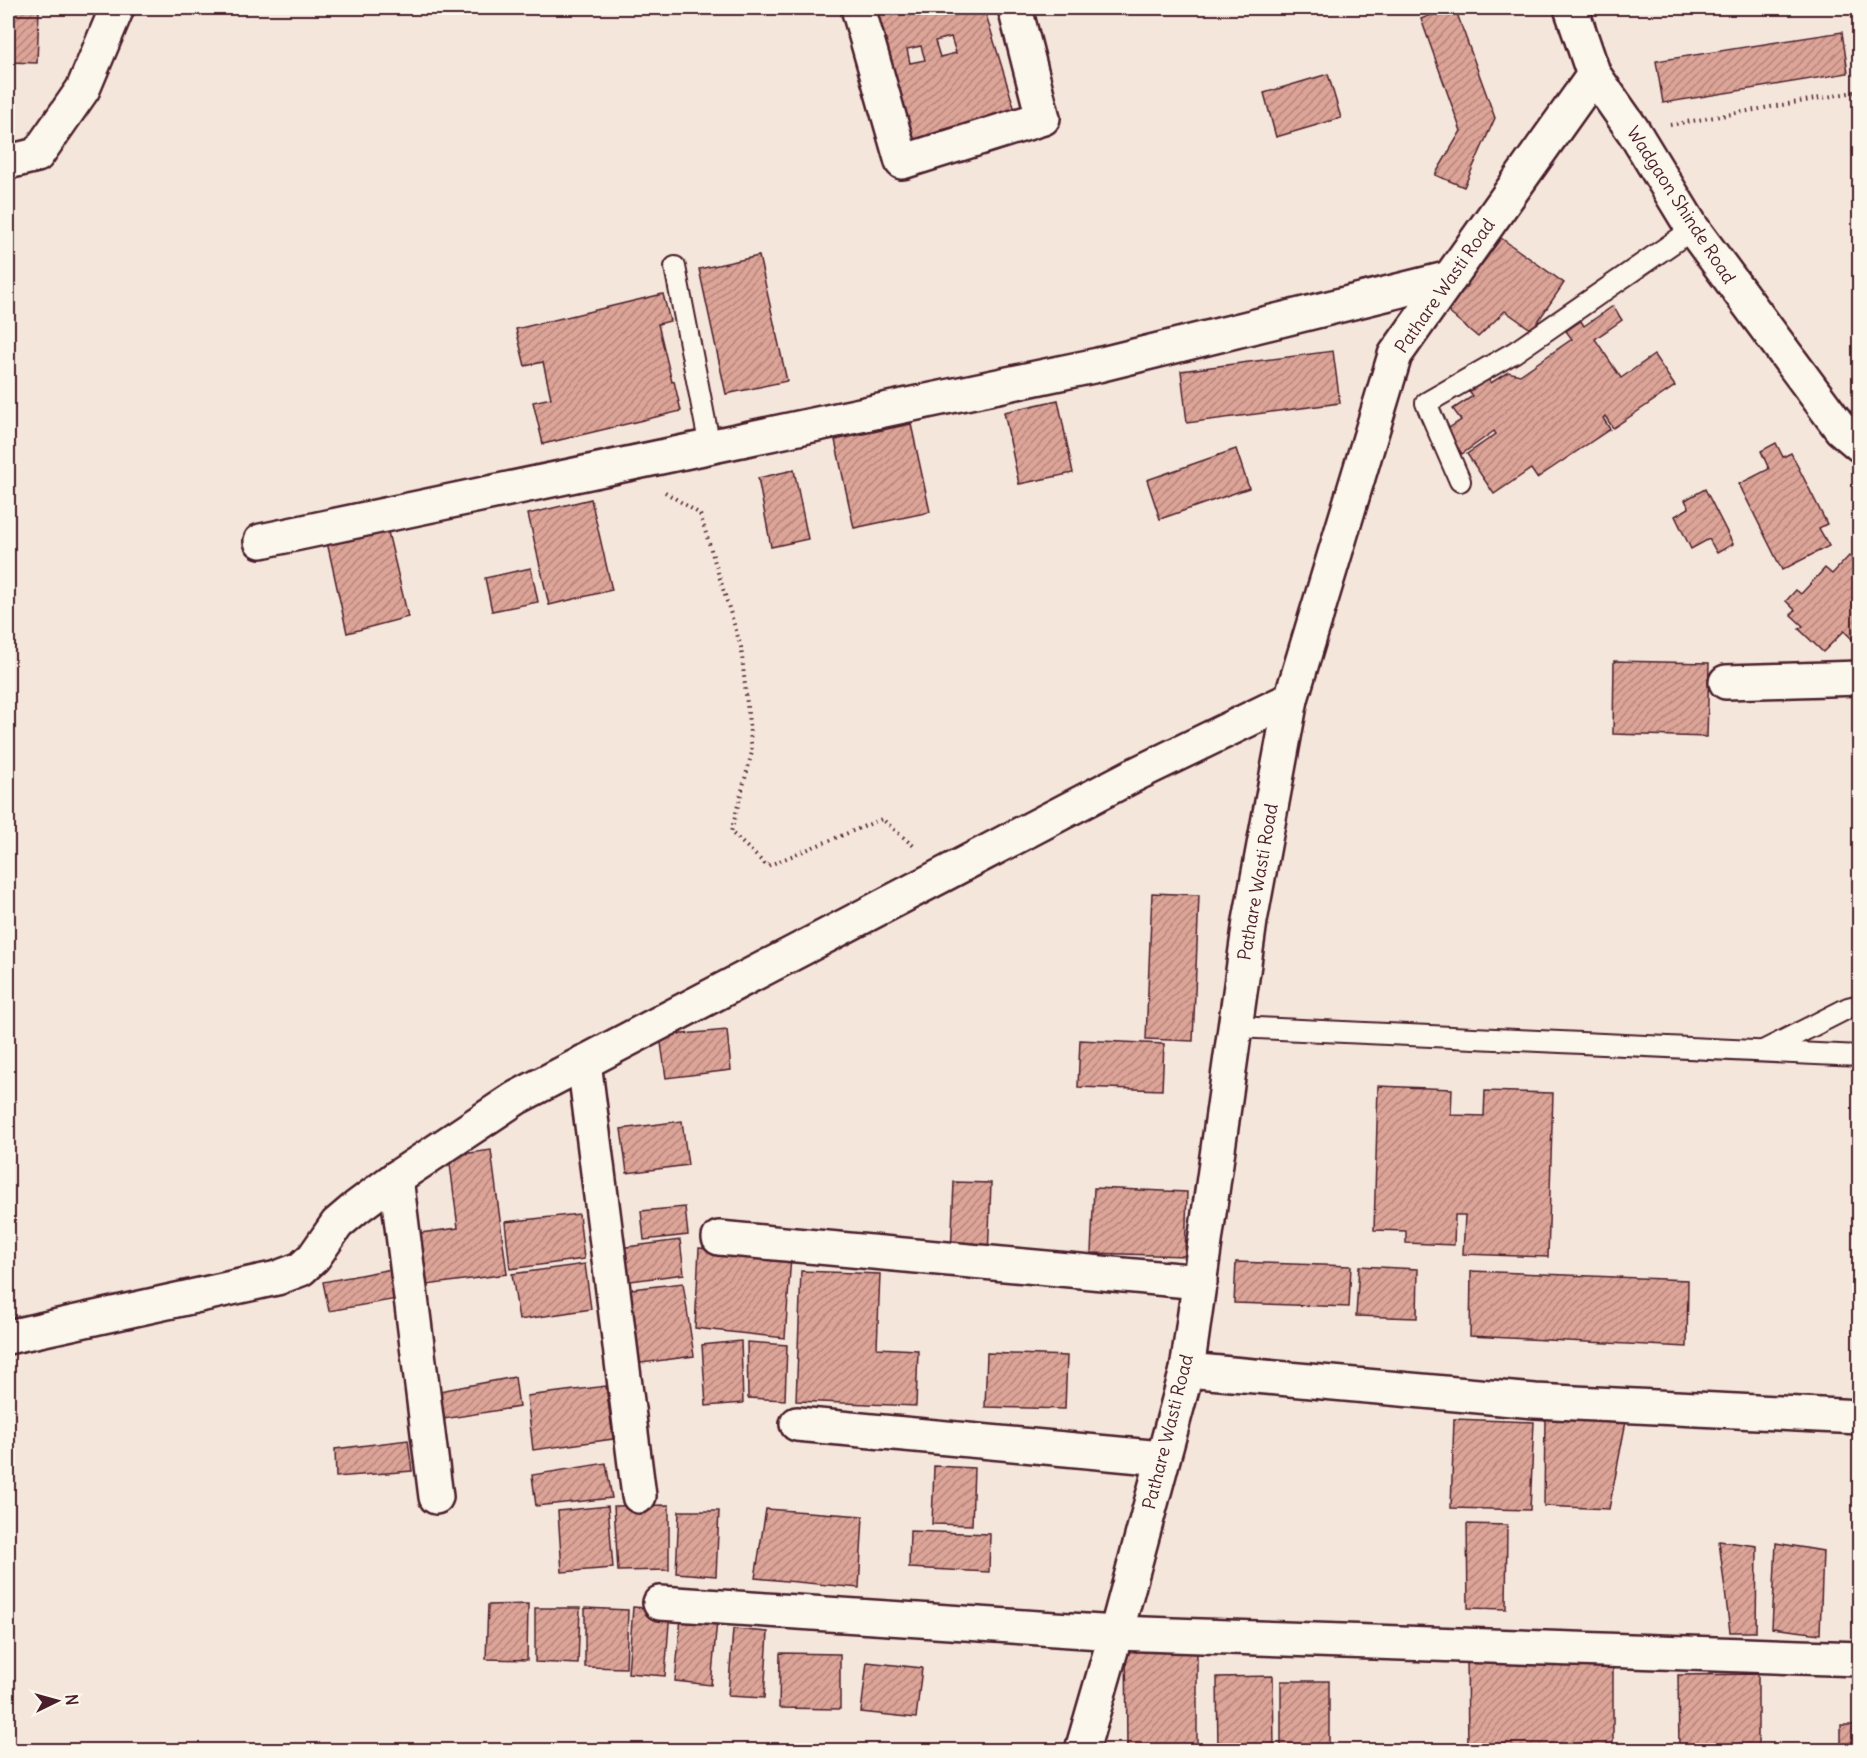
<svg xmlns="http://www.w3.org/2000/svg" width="1867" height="1758" viewBox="0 0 1867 1758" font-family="Delius,sans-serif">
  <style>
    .building { fill: url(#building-hatch); stroke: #4a1f2b; stroke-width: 1.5; fill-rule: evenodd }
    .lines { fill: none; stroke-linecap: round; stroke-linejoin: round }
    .lane-casing { stroke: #4a1f2b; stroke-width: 24 }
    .street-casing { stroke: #4a1f2b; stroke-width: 38 }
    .secondary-casing { stroke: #4a1f2b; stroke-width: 38 }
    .path { stroke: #4a1f2b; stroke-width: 4; stroke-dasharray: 1.5 4.5; stroke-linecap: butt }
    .lane { stroke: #fbf7ec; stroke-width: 20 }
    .street { stroke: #fbf7ec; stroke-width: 33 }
    .secondary { stroke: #fbf7ec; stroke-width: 33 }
    .labels { text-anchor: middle; stroke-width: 4.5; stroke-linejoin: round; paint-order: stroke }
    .street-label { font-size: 18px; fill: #4a1f2b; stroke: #fbf7ec }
  </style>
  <defs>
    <pattern id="building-hatch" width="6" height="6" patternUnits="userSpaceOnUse" patternTransform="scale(1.5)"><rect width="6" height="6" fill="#dda498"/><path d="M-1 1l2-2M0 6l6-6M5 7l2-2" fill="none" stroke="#b5857c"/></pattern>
  </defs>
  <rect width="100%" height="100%" fill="#f5e6db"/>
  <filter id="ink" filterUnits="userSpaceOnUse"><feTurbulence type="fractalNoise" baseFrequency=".0167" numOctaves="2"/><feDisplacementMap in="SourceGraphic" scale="12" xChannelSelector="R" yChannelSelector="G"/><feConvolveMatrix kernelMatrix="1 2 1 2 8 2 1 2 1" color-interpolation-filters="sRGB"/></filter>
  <g filter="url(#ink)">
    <g class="building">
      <path d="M8 8 39 9 37 63 8 62Z"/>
      <path d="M868 8H984L1017 117 969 131 967 123 942 130 945 138 910 149ZM951 37 956 53 940 57 935 41ZM921 46 925 60 910 63 907 49Z"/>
      <path d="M1449 8H1455L1495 118 1464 187 1435 175 1461 131 1421 19Z"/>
      <path d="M1842 32 1848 73 1663 103 1656 61Z"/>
      <path d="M1328 74 1341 118 1276 137 1264 93Z"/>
      <path d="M1501 238 1564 283 1532 330 1505 311 1478 337 1447 311Z"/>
      <path d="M759 256 787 381 726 394 699 269Z"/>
      <path d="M663 294 670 321 658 324 672 382 674 381 681 411 543 444 533 402 551 398 543 362 525 366 516 329Z"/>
      <path d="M1613 306 1622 320 1595 339 1621 378 1654 355 1675 386 1613 428 1605 416 1603 418 1610 429 1537 478 1531 469 1494 494 1467 454 1496 434 1494 431 1462 454 1446 430 1461 420 1453 409 1473 396 1468 389 1486 377 1491 383 1508 372 1520 375 1572 339 1566 331 1581 321 1584 326Z"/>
      <path d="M1333 351 1340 403 1187 423 1181 371Z"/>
      <path d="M1058 400 1073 473 1019 484 1004 412Z"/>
      <path d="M911 424 930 512 854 528 835 440Z"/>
      <path d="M1776 443 1783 457 1791 453 1827 524 1819 528 1829 546 1782 570 1739 484 1769 469 1761 451Z"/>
      <path d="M1236 449 1249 488 1160 519 1147 480Z"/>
      <path d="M794 470 808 539 771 547 758 478Z"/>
      <path d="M1705 489 1733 544 1717 553 1709 539 1691 549 1675 516 1689 508 1685 500Z"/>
      <path d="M591 499 612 590 549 605 528 514Z"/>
      <path d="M388 532 408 617 347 633 327 542Z"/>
      <path d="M1849 556 1860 565V637L1855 642 1844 631 1823 652 1799 629 1803 626 1791 615 1795 610 1786 601 1796 590 1801 594 1825 568 1832 574Z"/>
      <path d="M531 568 538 602 492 611 485 578Z"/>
      <path d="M1614 661 1709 663 1707 737 1613 734Z"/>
      <path d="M1152 893 1199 895 1193 1041 1146 1039Z"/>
      <path d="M727 1030 731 1070 666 1078 660 1036Z"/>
      <path d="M1080 1040 1164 1044 1162 1090 1078 1087Z"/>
      <path d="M1378 1086 1452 1089 1451 1115 1484 1116 1485 1091 1553 1093 1548 1257 1463 1254 1465 1215H1455L1454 1245 1406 1243V1231L1374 1230Z"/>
      <path d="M682 1121 688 1165 627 1173 621 1129Z"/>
      <path d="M491 1150 507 1274 420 1286 413 1234 458 1228 449 1156Z"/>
      <path d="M954 1182 991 1183 988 1256 951 1255Z"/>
      <path d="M1094 1188 1187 1192 1185 1256 1091 1253Z"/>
      <path d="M685 1207 688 1235 644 1240 641 1211Z"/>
      <path d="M579 1214 584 1259 510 1269 505 1222Z"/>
      <path d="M680 1240 684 1274 623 1282 619 1248Z"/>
      <path d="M699 1248 791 1257 785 1338 695 1328Z"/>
      <path d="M1236 1262 1351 1266 1349 1307 1234 1303Z"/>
      <path d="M585 1264 591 1309 519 1320 512 1274Z"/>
      <path d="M1359 1266 1418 1269 1417 1318 1356 1316Z"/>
      <path d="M392 1269 397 1299 329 1311 323 1282Z"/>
      <path d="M801 1271 880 1274 877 1348 918 1350 916 1406 796 1401Z"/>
      <path d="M1471 1271 1688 1280 1687 1347 1470 1336Z"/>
      <path d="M683 1283 694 1356 634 1364 623 1290Z"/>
      <path d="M741 1341 743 1403 706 1406 702 1345Z"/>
      <path d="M747 1342 787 1345 785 1400 748 1398Z"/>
      <path d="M987 1353 1067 1356 1065 1409 985 1407Z"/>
      <path d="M515 1377 519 1407 444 1419 439 1391Z"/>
      <path d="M606 1386 613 1439 533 1450 527 1396Z"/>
      <path d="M1545 1415 1627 1416 1609 1509 1544 1506Z"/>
      <path d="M1454 1419 1534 1422 1530 1510 1451 1508Z"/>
      <path d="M408 1440 412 1471 336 1477 335 1449Z"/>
      <path d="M606 1463 612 1498 536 1506 532 1475Z"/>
      <path d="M934 1466 974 1468 972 1525 932 1524Z"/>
      <path d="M669 1505V1570L618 1571 614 1506Z"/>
      <path d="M608 1506 613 1568 562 1572 558 1511Z"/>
      <path d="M766 1509 863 1516 859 1588 755 1578Z"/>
      <path d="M679 1511H719L716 1576 676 1573Z"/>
      <path d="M1467 1524 1507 1525 1506 1609 1468 1608Z"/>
      <path d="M910 1531 990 1534 989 1572 909 1568Z"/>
      <path d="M1719 1541 1757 1546 1756 1632H1730Z"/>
      <path d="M1776 1543 1823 1551 1820 1634 1772 1628Z"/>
      <rect x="1858" y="1549" width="2" height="96"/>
      <path d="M528 1604 527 1660 486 1659 488 1605Z"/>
      <path d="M633 1607 670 1610 665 1676 628 1673Z"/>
      <path d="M535 1608H580L578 1664 535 1662Z"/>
      <path d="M585 1608 628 1610 626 1668 585 1667Z"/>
      <path d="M681 1618 717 1621 711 1685 675 1681Z"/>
      <path d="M733 1629 768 1632 764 1698 728 1696Z"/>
      <path d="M1126 1640H1197V1749H1127Z"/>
      <path d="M780 1653 840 1654V1709L779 1708Z"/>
      <path d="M1613 1653V1750H1468L1467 1654Z"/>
      <path d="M867 1662 922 1668 916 1718 861 1712Z"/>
      <path d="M1758 1674V1750H1679L1678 1675Z"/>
      <path d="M1273 1676 1274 1750H1218L1217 1677Z"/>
      <path d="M1281 1681H1329V1747L1281 1748Z"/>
      <rect x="1841" y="1725" width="19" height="25"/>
    </g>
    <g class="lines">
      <defs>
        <g id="lane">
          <path d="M675 267 710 447"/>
          <path d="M1460 481 1426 403 1515 352 1693 229"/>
          <path d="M1235 1027 1860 1056"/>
          <path d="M1763 1051 1848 1008 1860 1005"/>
        </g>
        <g id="street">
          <path d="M858 8 902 162 1043 118 1015 8"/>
          <path d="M8 162 37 155 83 89 117 8"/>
          <path d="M261 541 1098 365 1450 278"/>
          <path d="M1726 682 1860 678"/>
          <path d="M584 1062 639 1496"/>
          <path d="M396 1178 436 1497"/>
          <path d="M719 1238 1200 1282"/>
          <path d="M8 1337 277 1278 301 1269 314 1257 337 1224 357 1207 396 1178 516 1098 1134 775 1291 699"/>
          <path d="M1187 1370 1535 1401 1860 1417"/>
          <path d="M797 1424 1162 1458"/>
          <path d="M660 1603 1116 1633 1860 1659"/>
        </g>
        <g id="secondary">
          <path d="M1571 8 1594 75 1634 132 1693 229 1841 429 1860 445"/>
          <path d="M1082 1750 1116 1633 1187 1370 1250 921 1291 699 1395 355 1594 75"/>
        </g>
      </defs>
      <use href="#lane" class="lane-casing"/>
      <use href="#street" class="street-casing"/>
      <use href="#secondary" class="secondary-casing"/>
      <g class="path">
        <path d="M1670 125 1860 91"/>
        <path d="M665 492 700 514 741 647 752 752 731 832 767 866 882 819 916 848"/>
      </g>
      <use href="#lane" class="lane"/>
      <use href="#street" class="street"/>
      <use href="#secondary" class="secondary"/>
    </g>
  </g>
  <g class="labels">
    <g class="street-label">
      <text transform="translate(1681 205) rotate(57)" y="6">Wadgaon Shinde Road</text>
      <text transform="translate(1445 286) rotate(-55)" y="6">Pathare Wasti Road</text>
      <text transform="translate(1258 882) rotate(-80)" y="6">Pathare Wasti Road</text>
      <text transform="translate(1168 1432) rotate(-76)" y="6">Pathare Wasti Road</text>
    </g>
  </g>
  <rect width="1867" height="1758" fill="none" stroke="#fbf7ec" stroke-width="30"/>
  <rect x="15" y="15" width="1837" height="1728" fill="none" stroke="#4a1f2b" stroke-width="2" filter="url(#ink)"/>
  <g transform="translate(57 1701) rotate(85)" stroke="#fbf7ec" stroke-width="4.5" paint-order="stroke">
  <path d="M0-4.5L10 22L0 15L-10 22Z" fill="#4a1f2b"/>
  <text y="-9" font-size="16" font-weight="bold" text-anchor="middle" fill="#4a1f2b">N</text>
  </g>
</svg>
